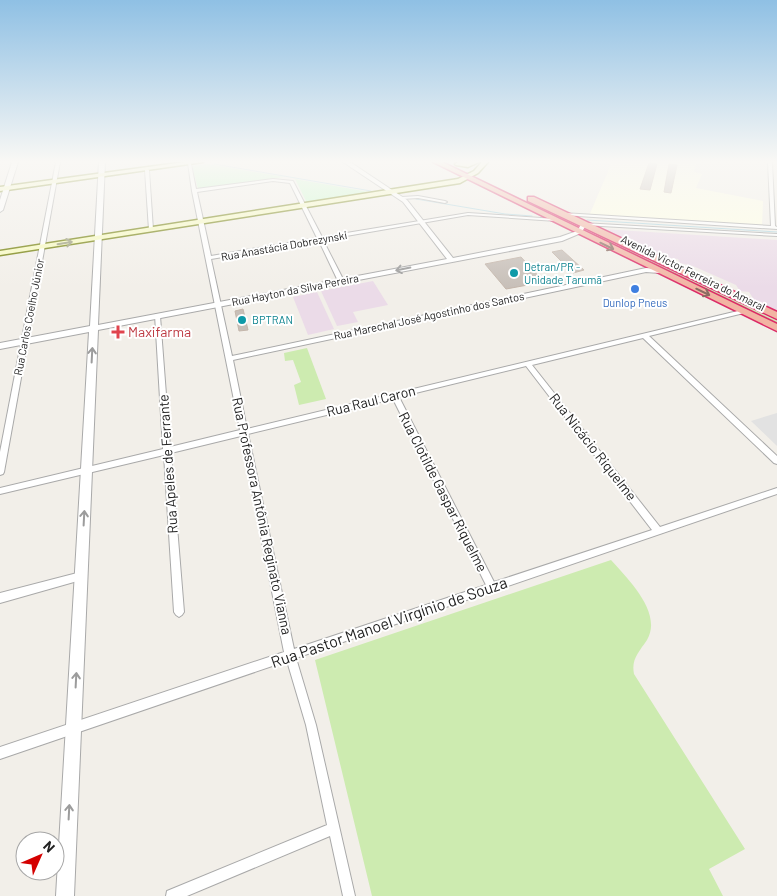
<svg xmlns="http://www.w3.org/2000/svg" width="777" height="896" viewBox="0 0 777 896" font-family="Barlow,sans-serif">
  <style>
    .industrial { fill: #ebdbe8 }
    .education { fill: #ffffe5 }
    .grass { fill: #cdebb0 }
    .park { fill: #c8facc }
    .parking { fill: #e2e2e2 }
    .lines { fill: none; stroke-linecap: round; stroke-linejoin: round }
    .stream { stroke: #aad3df; stroke-width: 1 }
    .building { fill: #c7bfb8; stroke: #c4b6ab }
    .minor-casing { stroke: #a9a9a9; stroke-width: 2 }
    .tertiary-casing { stroke: #a9a9a9; stroke-width: 2 }
    .secondary-casing { stroke: #707d05; stroke-width: 3 }
    .trunk-casing { stroke: #dc2a67; stroke-width: 3 }
    .minor { fill: #fff; fill-rule: evenodd }
    .tertiary { fill: #fff; fill-rule: evenodd }
    .secondary { fill: #f7fabf; fill-rule: evenodd }
    .trunk { fill: #f2b4a3; fill-rule: evenodd }
    .oneway { stroke: #979978 }
    .oneway2 { stroke: #8a6b62 }
    .oneway3 { stroke: #9c9c9c }
    .culture-dot { fill: #0f9aa8; stroke: #fff; stroke-width: 2 }
    .shop-dot { fill: #3f7fe0; stroke: #fff; stroke-width: 2 }
    .health-dot { fill: #e0444e; stroke: #fff; stroke-width: 2 }
    .labels { text-anchor: middle; stroke-width: 4; stroke-linejoin: round; paint-order: stroke }
    .far-street-label { font-size: 11px; fill: #222; stroke: #fff }
    .far-culture-label { font-size: 11px; fill: #0d838f; stroke: #fff; text-anchor: start }
    .far-shop-label { font-size: 11px; fill: #366cbe; stroke: #fff }
    .health-label { font-size: 14px; fill: #be3a42; stroke: #fff; text-anchor: start }
    .street-label { font-size: 14px; fill: #222; stroke: #fff }
    .near-street-label { font-size: 16px; fill: #222; stroke: #fff }
  </style>
  <rect width="100%" height="100%" fill="#f2efe9"/>
  <g class="industrial">
    <path d="M602 229 777 240V311L755 301 749 292 740 291 736 285 693 266 680 263 678 259 665 258Z"/>
    <path d="M373 281 388 305 353 312 358 322 337 326 321 291Z"/>
    <path d="M317 292 334 329 308 335 293 297Z"/>
  </g>
  <path class="education" d="M612 162H697L694 172 702 174 696 188 763 201 762 227 589 216Z"/>
  <g class="grass">
    <path d="M597 235 777 321V325L593 236Z"/>
    <path d="M307 348 326 399 299 405 294 385 301 382 293 360 285 361 284 353Z"/>
    <path d="M611 560C628 579 663 613 647 640 639 652 631 659 634 674L745 849 709 869 723 896H372L315 660Z"/>
  </g>
  <g class="park">
    <path d="M208 164 284 177 198 189 192 166Z"/>
    <path d="M295 179 375 193 307 203Z"/>
  </g>
  <path class="parking" d="M777 413V446L751 421Z"/>
  <g class="lines">
    <g class="stream">
      <path d="M214 164 371 191"/>
      <path d="M416 199 505 214 532 216"/>
      <path d="M587 220 777 232"/>
    </g>
  </g>
  <g class="building">
    <path d="M649 163 657 164 650 190 640 189Z"/>
    <path d="M669 164 677 165 671 193 664 192Z"/>
    <path d="M562 250 584 270 573 273 552 252Z"/>
    <path d="M521 257 544 282 506 289 485 264Z"/>
    <path d="M243 309 248 330 239 331 235 311Z"/>
  </g>
  <g class="lines">
    <defs>
      <g id="minor">
        <path d="M56 162H60L4 472 3 474 0 475V452Z"/>
        <path d="M768 162H772L775 226 777 227V229L563 215 561 214 563 213 771 226Z"/>
        <path d="M188 163 191 164 196 189 273 179 293 181 322 237 468 213 556 219 558 220 556 221 468 215 323 240 344 281 341 283 338 281 319 241 211 259 232 356 646 268 659 269 662 271 659 273 646 272 233 360 247 429 742 310 745 312 744 313 649 336 777 456V464L774 463 643 338 532 365 660 527 777 488V494L496 590 492 592H490L296 658 316 725 355 896H343L330 836 187 896H166L167 891 327 825 306 725 287 661 0 759V747L284 652 241 436 171 453 184 612 182 615 179 617 176 615 174 612 164 455 0 494V488L163 449 155 315 157 314 160 316 170 447 240 430 192 191ZM273 181 290 183 317 238 211 256 197 192ZM526 366 652 530 494 582 399 397ZM393 399 486 585 294 649 248 434Z"/>
        <path d="M147 169 149 170 153 230 151 231 149 230 145 170Z"/>
        <path d="M418 196 445 201 447 202 445 203 418 198 402 199 400 198 402 197Z"/>
        <path d="M582 223 777 234V236L584 225 582 224Z"/>
        <path d="M81 572 84 573 86 576 84 579 81 580 0 603V593Z"/>
      </g>
      <g id="tertiary">
        <path d="M12 162H18L3 210 0 212V200Z"/>
        <path d="M99 162H105L98 325 447 259 403 202 343 162H350L407 200 453 258 560 237 577 231 582 223 587 224 581 233 562 241 98 330 74 896H56L89 332 0 349V343L90 326Z"/>
      </g>
      <g id="secondary">
        <path d="M185 162H203L0 191V187Z"/>
        <path d="M458 162H479L468 167 456 165 455 164Z"/>
        <path d="M482 162H488L478 173 460 183 0 255V251L458 179 474 171Z"/>
      </g>
      <g id="trunk">
        <path d="M433 162H442L777 324V331Z"/>
        <path d="M528 197H534L777 312V319L528 201Z"/>
      </g>
    </defs>
    <use href="#minor" class="minor-casing"/>
    <use href="#tertiary" class="tertiary-casing"/>
    <use href="#secondary" class="secondary-casing"/>
    <use href="#trunk" class="trunk-casing"/>
    <use href="#minor" class="minor"/>
    <use href="#tertiary" class="tertiary"/>
    <use href="#secondary" class="secondary"/>
    <use href="#trunk" class="trunk"/>
  </g>
  <defs><path id="oneway-shaft" d="M-6 0H5M1.5-3L5.5 0L1.5 3" fill="none" stroke-width="1.6" stroke-linecap="round" stroke-linejoin="round" transform="scale(1.25)"/></defs>
  <use class="oneway" href="#oneway-shaft" transform="translate(65 243) rotate(-9)"/>
  <g class="oneway2">
    <use href="#oneway-shaft" transform="translate(607 246) rotate(26)"/>
    <use href="#oneway-shaft" transform="translate(703 292) rotate(26)"/>
  </g>
  <g class="oneway3">
    <use href="#oneway-shaft" transform="translate(403 269) rotate(169)"/>
    <use href="#oneway-shaft" transform="translate(92 355) rotate(-87)"/>
    <use href="#oneway-shaft" transform="translate(84 518) rotate(-87)"/>
    <use href="#oneway-shaft" transform="translate(76 680) rotate(-87)"/>
    <use href="#oneway-shaft" transform="translate(69 812) rotate(-87)"/>
  </g>
  <linearGradient id="sky" x2="0" y2="1"><stop stop-color="#8fc0e4"/><stop offset="0.56" stop-color="#f9f8f5"/><stop offset="1" stop-color="#f9f8f5" stop-opacity="0"/></linearGradient>
  <rect width="777" height="288" fill="url(#sky)"/>
  <g class="culture-dot">
    <circle cx="514" cy="273" r="5"/>
    <circle cx="242" cy="320" r="5"/>
  </g>
  <circle class="shop-dot" cx="635" cy="289" r="5"/>
  <path class="health-dot" d="M115.5 324.5h5v5h5v5h-5v5h-5v-5h-5v-5h5z"/>
  <g class="labels">
    <g class="far-street-label">
      <text transform="translate(284 246) rotate(-10)" y="4">Rua Anastácia Dobrezynski</text>
      <text transform="translate(693 273) rotate(26)" y="4">Avenida Victor Ferreira do Amaral</text>
      <text transform="translate(295 290) rotate(-11)" y="4">Rua Hayton da Silva Pereira</text>
      <text transform="translate(429 316) rotate(-12)" y="4">Rua Marechal José Agostinho dos Santos</text>
      <text transform="translate(29 317) rotate(-79)" y="4">Rua Carlos Coelho Júnior</text>
    </g>
    <g class="far-culture-label">
      <text x="524" y="271">Detran/PR -<tspan x="524" dy="13">Unidade Tarumã</tspan></text>
      <text x="252" y="324">BPTRAN</text>
    </g>
    <g class="far-shop-label">
      <text x="635" y="307">Dunlop Pneus</text>
    </g>
    <g class="health-label">
      <text x="128" y="337">Maxifarma</text>
    </g>
    <g class="street-label">
      <text transform="translate(371 401) rotate(-14)" y="5">Rua Raul Caron</text>
      <text transform="translate(593 447) rotate(52)" y="5">Rua Nicácio Riquelme</text>
      <text transform="translate(168 464) rotate(-94)" y="5">Rua Apeles de Ferrante</text>
      <text transform="translate(443 492) rotate(63)" y="5">Rua Clotilde Gaspar Riquelme</text>
      <text transform="translate(262 516) rotate(78)" y="5">Rua Professora Antônia Reginato Vianna</text>
    </g>
    <g class="near-street-label">
      <text transform="translate(389 622) rotate(-19)" y="6">Rua Pastor Manoel Virgínio de Souza</text>
    </g>
  </g>
  <g transform="translate(40 856) rotate(45)"><circle r="24" fill="#ffffff" stroke="#a7a7a7"/>
  <path d="M0-4L9 19L0 12L-9 19Z" fill="#d40000"/>
  <text y="-8" font-size="14" font-weight="bold" text-anchor="middle" fill="#222222">N</text>
  </g>
</svg>
